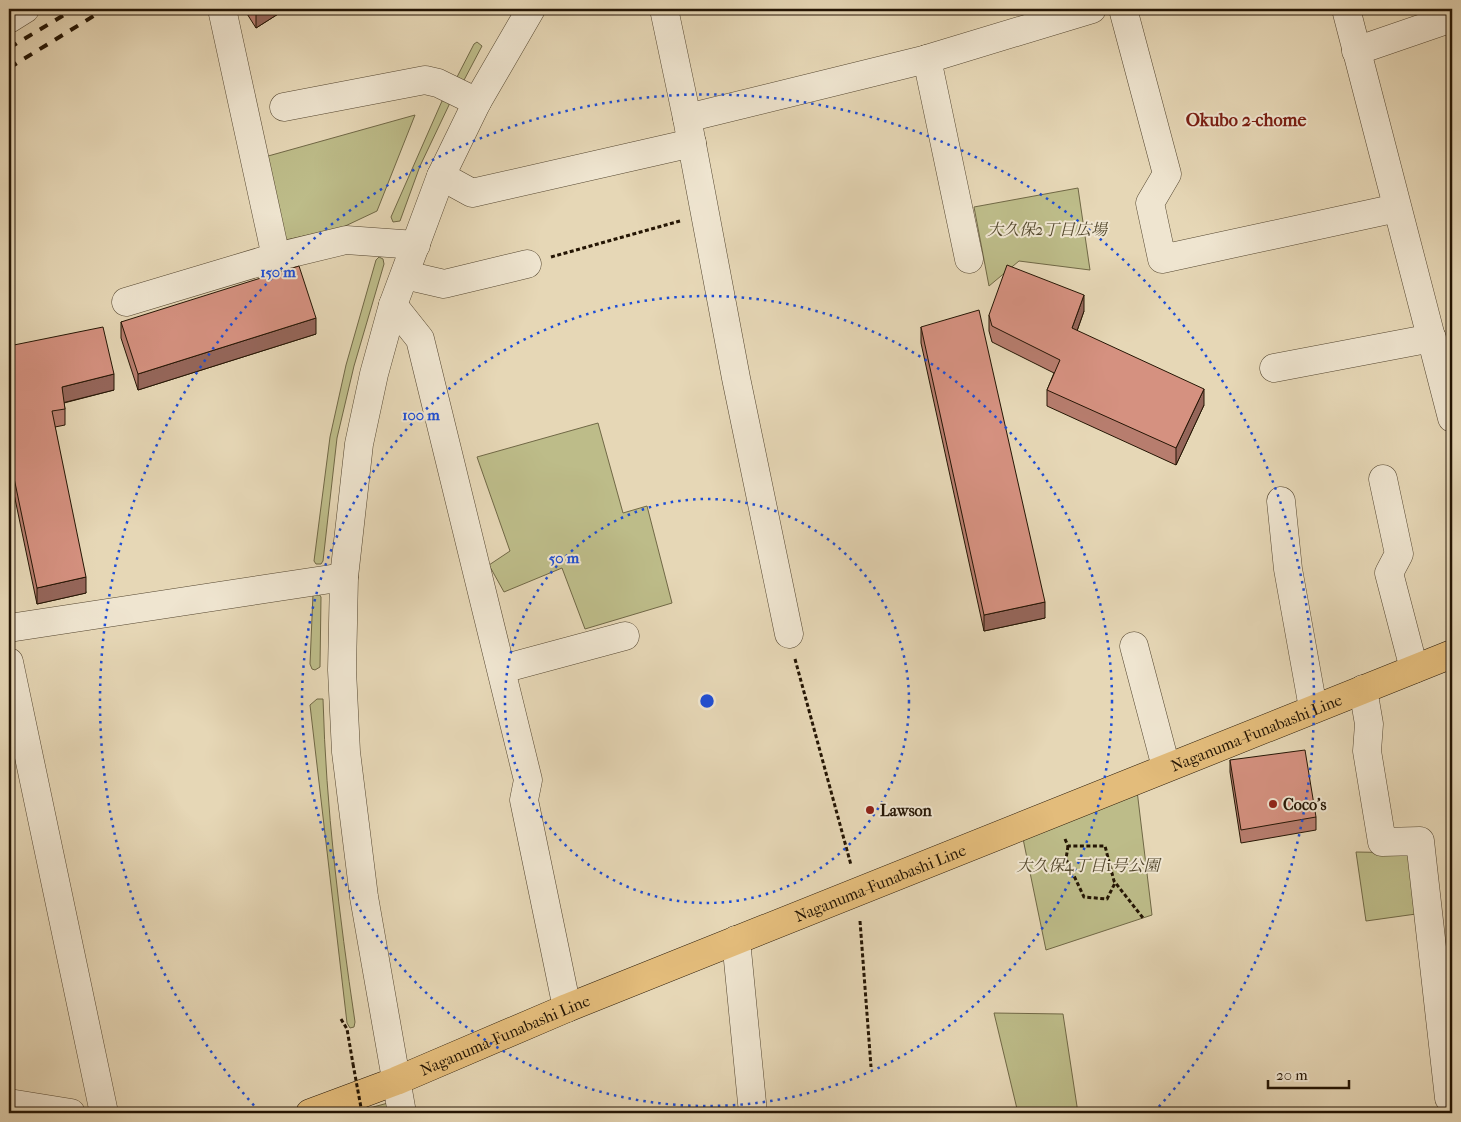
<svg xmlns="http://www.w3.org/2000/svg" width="1461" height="1122" viewBox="0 0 1461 1122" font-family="'IM FELL French Canon','Noto Serif JP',serif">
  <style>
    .green { fill: #bdbc89; stroke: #706846 }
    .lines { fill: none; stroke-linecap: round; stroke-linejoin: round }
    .minor-casing { stroke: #544630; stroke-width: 29 }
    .major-casing { stroke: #241504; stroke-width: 29 }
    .path { stroke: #241504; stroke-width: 3; stroke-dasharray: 4 2.5; stroke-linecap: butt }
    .minor { stroke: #efe5d0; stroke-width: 28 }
    .major { stroke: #e3bc7b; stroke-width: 28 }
    .rail { stroke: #241504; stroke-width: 4; stroke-dasharray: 9 9; stroke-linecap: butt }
    .path-bridge { stroke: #241504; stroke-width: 3; stroke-dasharray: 4 2.5; stroke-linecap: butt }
    .wall { fill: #b77d6e; stroke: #241504 }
    .shaded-wall { fill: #95665a; stroke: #241504 }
    .building { fill: #d59180; stroke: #241504 }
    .ring { fill: none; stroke: #1d4ed8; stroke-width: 2.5; stroke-dasharray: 2.5 5 }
    .poi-dot { fill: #8f2418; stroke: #efe5d0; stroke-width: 2 }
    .labels { text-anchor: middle; stroke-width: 4; stroke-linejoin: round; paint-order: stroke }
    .park-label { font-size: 16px; font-style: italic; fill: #52472c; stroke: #efe5d0 }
    .street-label { font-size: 16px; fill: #241504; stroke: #efe5d0 }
    .poi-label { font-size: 16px; font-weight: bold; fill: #241504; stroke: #efe5d0; text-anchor: start }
    .neighbourhood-label { font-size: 18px; font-weight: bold; fill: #7a1f14; stroke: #efe5d0 }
    .centre { fill: #1d4ed8; stroke: #efe5d0; stroke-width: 2.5 }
    .ring-label { font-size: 15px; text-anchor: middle; font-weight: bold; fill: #1d4ed8; stroke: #efe5d0; stroke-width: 4; stroke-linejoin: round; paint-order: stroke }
  </style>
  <rect width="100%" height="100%" fill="#e6d7b6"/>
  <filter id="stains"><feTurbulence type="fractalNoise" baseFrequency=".004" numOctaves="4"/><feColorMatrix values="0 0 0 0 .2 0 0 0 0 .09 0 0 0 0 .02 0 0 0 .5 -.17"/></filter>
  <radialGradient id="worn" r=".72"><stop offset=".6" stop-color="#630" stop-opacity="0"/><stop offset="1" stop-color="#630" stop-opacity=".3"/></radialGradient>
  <g class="green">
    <path d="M477 42 482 46 463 82 456 79 474 44Z"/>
    <path d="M446 99 449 101V105L420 166 400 221 393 222 391 217 442 101Z"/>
    <path d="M415 115 377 211 341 228 281 241 261 158Z"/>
    <path d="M1078 188 1090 270 1019 261 989 286 974 207Z"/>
    <path d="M379 257 383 259 384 264 354 366 337 438 323 561 321 564H316L314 561 330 437 346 365 376 260Z"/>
    <path d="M598 423 623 513 647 506 672 603 585 629 562 568 504 592 489 565 510 551 477 457Z"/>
    <path d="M313 594H319L321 597 320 667 315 670 312 669 310 664Z"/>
    <path d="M317 699H323C326 808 339 914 355 1022L354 1027 350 1028 347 1023 310 705Z"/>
    <path d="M1136 782 1152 915 1046 950 1021 829Z"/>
    <path d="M1356 852 1415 853 1416 914 1366 921Z"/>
    <path d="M994 1013 1063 1014 1078 1113H1018Z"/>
    <path d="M388 1103 390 1113H351Z"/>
  </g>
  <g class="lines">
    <defs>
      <g id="minor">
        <path d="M222 9 276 257"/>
        <path d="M664 9 687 118 736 378 789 634"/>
        <path d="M1123 9 1167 174 1150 203 1162 259 1397 208"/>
        <path d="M1346 9 1452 418"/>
        <path d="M9 19 25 9"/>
        <path d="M1356 51 1452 18"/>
        <path d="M927 59 969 259"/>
        <path d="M284 107 425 80 438 83 477 102"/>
        <path d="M687 118 927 59 1092 9"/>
        <path d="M441 176 472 193 692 143"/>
        <path d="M405 275 444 284 527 264"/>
        <path d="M126 302 276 257 346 240 416 245"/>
        <path d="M393 305 420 339 528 780 524 800 567 1008"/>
        <path d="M1274 368 1432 338"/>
        <path d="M1383 479 1399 554 1389 573 1414 669"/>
        <path d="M1281 501 1288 569 1313 708"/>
        <path d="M9 628 344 577"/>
        <path d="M1134 646 1166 767"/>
        <path d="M9 662 104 1113"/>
        <path d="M502 669 625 636"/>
        <path d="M1363 689 1369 724 1367 751 1382 842 1420 841 1449 1098"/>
        <path d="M736 940 753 1113"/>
        <path d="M9 1103 71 1113"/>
        <path d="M402 1113 364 897 346 752 342 670 344 577 359 444 374 374 393 305 441 176 477 102 531 9"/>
      </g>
      <g id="major">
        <path id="s1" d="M310 1113 396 1081 567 1008 1452 654"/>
      </g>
    </defs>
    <use href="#minor" class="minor-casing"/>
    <use href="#major" class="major-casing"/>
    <g class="path">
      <path d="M551 257 680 221"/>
      <path d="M795 659 851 865"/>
      <path d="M1065 839 1068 846H1105L1114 881 1143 918"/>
      <path d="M1068 846 1066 859 1084 897 1107 899 1115 883"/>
      <path d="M860 921 871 1067"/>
      <path d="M341 1019 347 1029 353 1064"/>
    </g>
    <use href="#minor" class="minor"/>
    <use href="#major" class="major"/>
    <g class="rail">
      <path d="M9 48 74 9"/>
      <path d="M9 68 105 9"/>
    </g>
    <path class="path-bridge" d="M353 1064 362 1113"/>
  </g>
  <g class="wall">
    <path d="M244 9H286L256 28Z"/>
    <path d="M1084 311 1077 331 1204 405 1176 465 1047 406V390L1054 373 992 342 989 331V315Z"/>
    <path d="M121 322 316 334 138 390 121 338Z"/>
    <path d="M921 327 1045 618 984 631 921 343Z"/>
    <path d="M9 346 114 390 64 403 65 409V425L55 427 86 593 37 604 9 470Z"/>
    <path d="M1230 760 1316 817V830L1241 843 1230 772Z"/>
  </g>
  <g class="shaded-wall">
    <path d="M261 9H286L256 28V12Z"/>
    <path d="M1084 295V311L1072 345V328Z"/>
    <path d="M316 318V334L138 390V374Z"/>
    <path d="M114 374V390L62 403V387Z"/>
    <path d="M1204 389V405L1176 465V448Z"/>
    <path d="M86 577V593L37 604V588Z"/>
    <path d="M1045 602V618L984 631V615Z"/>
  </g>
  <g class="building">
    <path d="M254 9H261L256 12Z"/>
    <path d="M1007 265 1084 295 1072 328 1204 389 1176 448 1047 390 1060 360 992 326 989 315Z"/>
    <path d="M299 266 316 318 138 374 121 322Z"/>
    <path d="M979 310 1045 602 984 615 921 327Z"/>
    <path d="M103 327 114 374 62 387 65 409 52 411 86 577 37 588 9 454V346Z"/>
    <path d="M1305 750 1316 817 1241 830 1230 760Z"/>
  </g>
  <g class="ring">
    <circle cx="707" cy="701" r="202"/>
    <circle cx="707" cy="701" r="405"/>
    <path d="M259 1111A607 607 0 1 1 1155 1111"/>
  </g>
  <g class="poi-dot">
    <circle cx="1273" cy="804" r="5"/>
    <circle cx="870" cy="810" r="5"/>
  </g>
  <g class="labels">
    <g class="park-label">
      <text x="1047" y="235">大久保2丁目広場</text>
      <text x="1088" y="871">大久保4丁目1号公園</text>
    </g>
    <g class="street-label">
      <text dy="6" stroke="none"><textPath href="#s1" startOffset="1020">Naganuma-Funabashi Line</textPath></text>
      <text dy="6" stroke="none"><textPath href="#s1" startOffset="615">Naganuma-Funabashi Line</textPath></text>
      <text dy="6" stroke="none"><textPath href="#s1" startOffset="210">Naganuma-Funabashi Line</textPath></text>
    </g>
    <g class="poi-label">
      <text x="1283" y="810">Coco's</text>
      <text x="880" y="816">Lawson</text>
    </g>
    <g class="neighbourhood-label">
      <text x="1246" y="126">Okubo 2-chome</text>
    </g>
  </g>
  <circle cx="707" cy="701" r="8" class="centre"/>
  <g class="ring-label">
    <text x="278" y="277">150 m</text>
    <text x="421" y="420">100 m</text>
    <text x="564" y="563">50 m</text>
  </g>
  <rect width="1461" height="1122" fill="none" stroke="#e6d7b6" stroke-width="30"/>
  <rect x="10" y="10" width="1441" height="1102" fill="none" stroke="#241504" stroke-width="2.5"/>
  <rect x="15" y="15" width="1431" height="1092" fill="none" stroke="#241504"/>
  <path d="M1268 1080v8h81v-8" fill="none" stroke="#241504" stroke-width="2.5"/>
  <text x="1276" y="1080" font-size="15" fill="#241504" stroke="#efe5d0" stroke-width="4" paint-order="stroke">20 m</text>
  <rect width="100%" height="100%" filter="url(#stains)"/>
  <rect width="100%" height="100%" fill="url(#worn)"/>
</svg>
